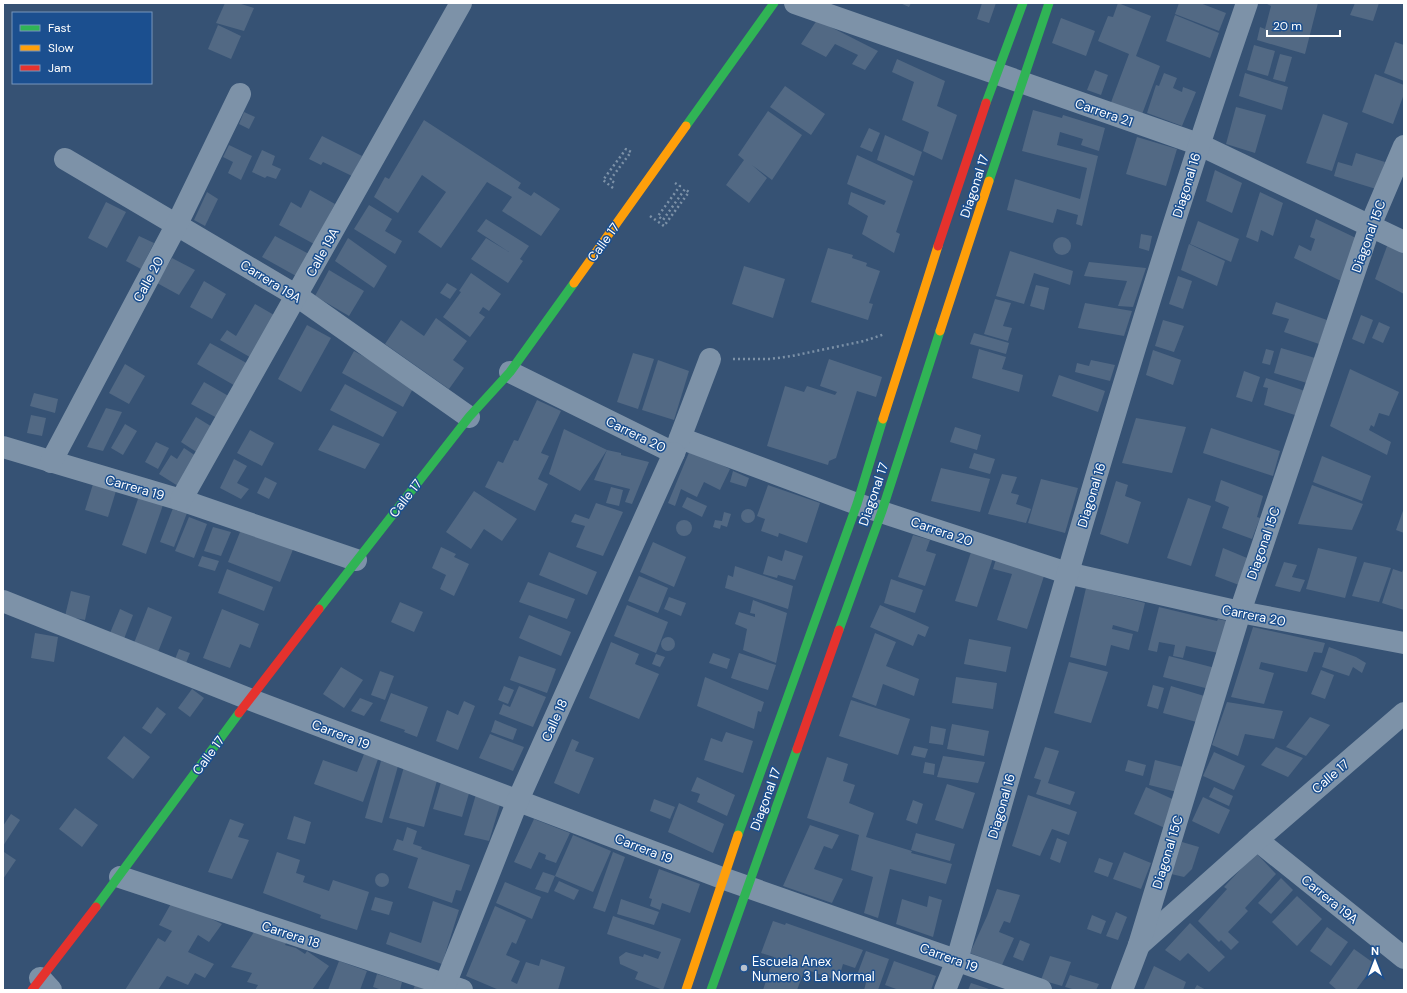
<svg xmlns="http://www.w3.org/2000/svg" width="1407" height="993" viewBox="0 0 1407 993" font-family="'DM Sans',sans-serif">
  <style>
    .building { fill: #526984 }
    .lines { fill: none; stroke-linecap: round; stroke-linejoin: round }
    .path { stroke: #7d92a8; stroke-width: 2.5; stroke-dasharray: 2 3; stroke-linecap: butt }
    .street { stroke: #7d92a8; stroke-width: 22 }
    .fast { stroke: #30b455; stroke-width: 9 }
    .slow { stroke: #ff9f0a; stroke-width: 9 }
    .jam { stroke: #e5322d; stroke-width: 9 }
    .poi-dot { fill: #b9c2ce; stroke: #1b4f8f; stroke-width: 1.5 }
    .labels { text-anchor: middle; stroke-width: 3; stroke-linejoin: round; paint-order: stroke }
    .street-label { font-size: 13px; fill: #fff; stroke: #1b4f8f }
    .poi-label { font-size: 13px; fill: #fff; stroke: #1b4f8f; text-anchor: start }
  </style>
  <rect width="100%" height="100%" fill="#365274"/>
  <g class="building">
    <path d="M225 3H238L254 8 244 31 216 23Z"/>
    <path d="M900 3H911L909 7Z"/>
    <path d="M982 3H996L989 23 977 19Z"/>
    <path d="M1118 3 1151 16 1136 56 1160 66 1141 117 1110 105 1129 54 1098 41 1108 16 1113 17Z"/>
    <path d="M1179 3H1200L1226 13 1219 31 1175 14Z"/>
    <path d="M1265 3H1318L1305 54 1257 40 1260 27 1265 29 1271 6Z"/>
    <path d="M1355 3H1379L1373 21 1350 15Z"/>
    <path d="M1175 15 1219 33 1210 58 1166 41Z"/>
    <path d="M1061 18 1095 31 1086 56 1052 43Z"/>
    <path d="M817 20 878 51 865 70 852 64 858 55 835 44 826 57 801 44Z"/>
    <path d="M218 25 241 36 231 59 208 49Z"/>
    <path d="M1395 42 1404 45V81L1384 73Z"/>
    <path d="M1254 45 1275 51 1268 76 1247 70Z"/>
    <path d="M1280 54 1292 57 1285 82 1273 79Z"/>
    <path d="M897 59 945 81 937 106 957 115 942 160 923 151 929 132 902 120 914 82 892 72Z"/>
    <path d="M1095 70 1108 75 1101 95 1087 90Z"/>
    <path d="M1164 73 1177 78 1173 88 1182 92 1183 87 1196 92 1182 126 1147 113 1156 85 1159 86Z"/>
    <path d="M1245 73 1288 87 1282 110 1239 96Z"/>
    <path d="M1375 74 1404 85V94L1393 124 1362 112Z"/>
    <path d="M785 86 825 114 811 135 770 107Z"/>
    <path d="M1236 107 1266 115 1255 153 1226 144Z"/>
    <path d="M1033 110 1062 118 1063 115 1105 128 1099 151 1081 145 1083 139 1060 132 1057 145 1098 156 1082 226 1076 224 1078 215 1057 209 1053 223 1007 210 1015 179 1080 199 1087 168 1022 151Z"/>
    <path d="M768 111 802 135 772 180 752 165 767 178 749 203 726 185 744 160 738 155Z"/>
    <path d="M244 112 255 117 249 129 239 124Z"/>
    <path d="M1323 114 1348 123 1332 171 1306 163Z"/>
    <path d="M424 120 521 183 518 188 531 196 534 192 560 209 541 236 502 211 512 197 487 182 441 248 418 232 446 192 422 175 398 213 374 197 385 177 389 179Z"/>
    <path d="M869 128 880 133 872 152 860 147Z"/>
    <path d="M885 135 922 152 914 176 877 160Z"/>
    <path d="M322 136 362 156 352 176 323 162 321 165 309 159Z"/>
    <path d="M1137 137 1177 149 1166 186 1126 174Z"/>
    <path d="M229 145 252 156 241 180 228 173 233 162 223 157Z"/>
    <path d="M262 150 275 156 272 165 281 169 276 179 267 176 265 178 252 172Z"/>
    <path d="M1356 153 1385 162 1376 189 1334 176 1338 162 1352 166Z"/>
    <path d="M857 155 913 181 896 232 900 234 894 253 862 234 868 216 848 204 851 192 884 205 886 201 847 184Z"/>
    <path d="M1215 170 1242 183 1232 213 1206 201Z"/>
    <path d="M310 190 335 204 314 244 279 225 291 202 301 208Z"/>
    <path d="M207 192 218 199 205 226 194 220Z"/>
    <path d="M1260 192 1283 203 1273 236 1261 230 1258 242 1246 237Z"/>
    <path d="M106 202 126 212 107 248 88 238Z"/>
    <path d="M369 205 392 219 385 231 402 241 395 254 354 229Z"/>
    <path d="M486 219 529 246 520 259 523 261 508 283 471 259 486 238 509 252 477 231Z"/>
    <path d="M1316 219 1356 238 1341 281 1294 258 1299 245 1311 251 1315 239 1310 237Z"/>
    <path d="M1198 221 1239 239 1231 262 1190 244Z"/>
    <path d="M1141 234 1152 236 1149 251 1139 248Z"/>
    <path d="M139 236 154 243 141 269 126 261Z"/>
    <path d="M275 236 309 254 296 276 262 257Z"/>
    <circle cx="1062" cy="246" r="9"/>
    <path d="M348 238 387 266 374 288 335 261Z"/>
    <path d="M1390 238 1404 245V294L1375 279Z"/>
    <path d="M1189 244 1225 261 1217 286 1181 270Z"/>
    <path d="M828 248 853 255 852 258 867 263 866 266 880 271 869 303 873 304 868 320 811 302Z"/>
    <path d="M1010 251 1073 271 1070 285 1034 273 1024 304 996 296Z"/>
    <path d="M172 258 195 270 179 295 157 283Z"/>
    <path d="M1089 262 1146 268 1133 307 1118 306 1127 281 1084 276Z"/>
    <path d="M744 266 785 279 773 318 732 304Z"/>
    <path d="M329 270 364 291 349 316 315 296Z"/>
    <path d="M471 273 501 294 489 311 483 307 479 313 485 317 470 337 443 317 461 292 459 291Z"/>
    <path d="M1178 276 1192 281 1183 309 1169 304Z"/>
    <path d="M204 281 226 294 212 319 190 307Z"/>
    <path d="M447 283 457 289 450 299 440 293Z"/>
    <path d="M1036 285 1049 288 1044 310 1030 306Z"/>
    <path d="M995 299 1011 303 1003 326 1012 328 1008 341 984 334Z"/>
    <path d="M1276 302 1327 320 1319 344 1284 332 1289 319 1272 314Z"/>
    <path d="M1085 303 1132 311 1124 336 1078 328Z"/>
    <path d="M255 304 281 319 255 360 220 340 227 330 236 336Z"/>
    <path d="M1361 315 1373 320 1364 344 1352 339Z"/>
    <path d="M436 318 467 341 453 360 464 368 449 389 385 344 401 320 424 336Z"/>
    <path d="M1163 320 1184 326 1174 352 1155 346Z"/>
    <path d="M1379 322 1390 327 1383 343 1372 338Z"/>
    <path d="M307 325 331 338 301 392 278 379Z"/>
    <path d="M974 333 1009 343 1006 354 970 344Z"/>
    <path d="M210 343 252 366 239 388 197 364Z"/>
    <path d="M1281 348 1315 358 1307 383 1274 373Z"/>
    <path d="M979 349 1006 357 1002 369 1023 375 1019 392 972 378Z"/>
    <path d="M1266 349 1274 351 1270 365 1262 363Z"/>
    <path d="M1153 350 1181 360 1173 385 1146 375Z"/>
    <path d="M354 351 415 385 403 407 342 373Z"/>
    <path d="M633 353 654 359 638 409 617 402Z"/>
    <path d="M829 359 882 377 876 397 857 391 836 458 829 461 828 465 767 446 785 386 804 392 807 386 835 395 837 392 820 386Z"/>
    <path d="M658 360 689 371 674 420 642 410Z"/>
    <path d="M1091 360 1115 365 1110 381 1075 372 1077 363 1089 366Z"/>
    <path d="M125 364 145 376 129 404 109 393Z"/>
    <path d="M1350 369 1399 392 1389 416 1379 413 1374 427 1371 425 1369 430 1391 442 1387 455 1330 426Z"/>
    <path d="M1244 371 1260 377 1252 402 1236 397Z"/>
    <path d="M1059 375 1105 391 1098 412 1052 396Z"/>
    <path d="M1266 378 1305 391 1298 416 1264 405 1268 388 1263 387Z"/>
    <path d="M204 382 232 398 219 419 191 404Z"/>
    <path d="M345 384 397 412 383 437 330 410Z"/>
    <path d="M34 393 58 399 55 413 30 406Z"/>
    <path d="M537 400 561 411 541 453 549 456 538 479 548 484 535 511 485 487 498 461 503 463 514 440 518 441Z"/>
    <path d="M106 408 122 412 103 451 87 447Z"/>
    <path d="M31 415 46 418 42 436 27 433Z"/>
    <path d="M196 417 214 428 198 453 181 442Z"/>
    <path d="M1136 418 1186 427 1172 473 1122 463Z"/>
    <path d="M125 424 137 431 123 455 111 448Z"/>
    <path d="M333 425 380 444 365 469 318 450Z"/>
    <path d="M955 427 981 435 977 450 950 442Z"/>
    <path d="M1211 428 1280 451 1273 476 1203 453Z"/>
    <path d="M564 429 607 450 621 453V455L649 462 632 504 625 502 630 489 594 480 607 450 580 491 549 474Z"/>
    <path d="M250 430 274 443 262 466 237 453Z"/>
    <path d="M156 442 169 448 158 469 145 462Z"/>
    <path d="M184 448 196 456 178 486 159 474 171 455 177 459Z"/>
    <path d="M690 450 730 469 720 490 704 482 697 497 681 489 675 506 668 503Z"/>
    <path d="M974 453 995 459 990 474 969 468Z"/>
    <path d="M1322 456 1371 476 1362 501 1313 482Z"/>
    <path d="M234 459 247 466 237 483 249 489 241 499 220 488Z"/>
    <path d="M941 468 990 479 980 512 931 501Z"/>
    <path d="M733 471 749 478 746 487 730 482Z"/>
    <path d="M1002 474 1017 477 1011 493 1019 495 1016 504 1031 509 1026 523 988 514Z"/>
    <path d="M265 477 277 483 269 499 257 493Z"/>
    <path d="M1041 479 1078 488 1065 533 1028 523Z"/>
    <path d="M1221 480 1263 496 1257 517 1260 518 1252 539 1222 528 1229 507 1215 501Z"/>
    <path d="M1116 481 1128 485 1125 496 1141 502 1128 544 1100 534Z"/>
    <path d="M93 484 116 491 108 517 85 510Z"/>
    <path d="M768 485 820 503 807 543 779 533 778 537 761 531 765 519 757 516Z"/>
    <path d="M1312 485 1363 504 1352 530 1298 524Z"/>
    <path d="M611 487 623 490 619 506 606 503Z"/>
    <path d="M474 491 517 519 502 541 484 529 471 549 446 532Z"/>
    <path d="M139 496 163 505 146 554 122 545Z"/>
    <path d="M687 497 707 506 702 517 682 507Z"/>
    <path d="M1188 498 1211 506 1191 566 1167 558Z"/>
    <path d="M596 503 623 512 603 556 576 547 585 526 571 522 575 514 589 519Z"/>
    <path d="M173 508 187 513 174 547 160 542Z"/>
    <path d="M1404 508V533L1396 530Z"/>
    <circle cx="748" cy="516" r="7"/>
    <path d="M724 512 731 514 727 527 721 525 720 529 713 527 715 520 722 521Z"/>
    <path d="M189 517 207 524 194 558 175 551Z"/>
    <circle cx="684" cy="528" r="8"/>
    <path d="M213 527 231 532 221 556 204 551Z"/>
    <path d="M242 527 294 547 280 582 228 562Z"/>
    <path d="M913 535 930 540 926 551 936 554 925 586 898 577Z"/>
    <path d="M653 542 686 557 674 587 640 572Z"/>
    <path d="M441 547 456 554 454 557 469 564 454 596 440 589 446 575 432 568Z"/>
    <path d="M1223 548 1247 558 1239 585 1215 576Z"/>
    <path d="M1318 548 1357 557 1345 598 1306 589Z"/>
    <path d="M785 550 803 556 795 580 778 575 777 578 763 574 768 556 782 561Z"/>
    <path d="M549 552 597 572 587 595 539 575Z"/>
    <path d="M971 552 993 558 977 607 955 601Z"/>
    <path d="M202 556 219 561 215 571 198 566Z"/>
    <path d="M996 559 1044 576 1027 629 997 620 1012 574 993 569Z"/>
    <path d="M1284 562 1297 565 1292 577 1305 580 1300 592 1275 586Z"/>
    <path d="M1364 562 1391 568 1379 602 1352 596Z"/>
    <path d="M735 566 793 586 788 609 725 588 728 575 733 577Z"/>
    <path d="M1404 567V610L1382 603 1393 569 1402 572Z"/>
    <path d="M227 569 273 587 264 611 218 593Z"/>
    <path d="M639 576 668 588 658 613 628 601Z"/>
    <path d="M891 579 923 590 915 613 884 603Z"/>
    <path d="M528 582 575 599 567 619 519 602Z"/>
    <path d="M1086 588 1145 603 1138 632 1113 625 1112 629 1133 634 1129 650 1111 645 1106 666 1070 657Z"/>
    <path d="M71 591 90 596 85 620 65 616Z"/>
    <path d="M669 597 686 603 681 616 664 609Z"/>
    <path d="M753 600 787 613 776 663 743 650 747 629 735 624 739 612 755 617V614L750 613Z"/>
    <path d="M400 602 423 612 414 632 391 622Z"/>
    <path d="M627 605 668 622 656 653 614 636Z"/>
    <path d="M880 605 929 627 925 637 918 634 913 646 870 627Z"/>
    <path d="M148 607 172 617 158 652 134 643Z"/>
    <path d="M1159 607 1217 621 1218 619 1232 622 1223 654 1186 646 1183 658 1173 656 1175 645 1159 642 1157 652 1148 650Z"/>
    <path d="M120 609 133 615 124 639 110 633Z"/>
    <path d="M222 609 259 624 250 648 240 644 230 668 203 658Z"/>
    <path d="M529 615 571 632 561 656 519 638Z"/>
    <path d="M1253 627 1325 643 1322 653 1314 652 1307 672 1261 662 1259 669 1274 673 1264 704 1231 697Z"/>
    <path d="M35 633 58 637 54 662 31 658Z"/>
    <path d="M875 633 896 642 886 666 919 679 914 696 883 684 876 706 852 697Z"/>
    <circle cx="668" cy="644" r="7"/>
    <path d="M969 639 1011 647 1006 672 964 664Z"/>
    <path d="M611 642 639 654 635 664 659 674 639 719 589 698Z"/>
    <path d="M1329 647 1356 657 1366 663 1362 673 1353 667 1349 676 1322 667Z"/>
    <path d="M179 649 190 653 186 663 175 659Z"/>
    <path d="M713 653 730 659 727 669 709 663Z"/>
    <path d="M739 653 776 665 768 690 731 678Z"/>
    <path d="M656 654 665 657 660 667 652 664Z"/>
    <path d="M519 656 556 669 547 693 510 680Z"/>
    <path d="M1169 656 1219 669 1213 690 1163 677Z"/>
    <path d="M1069 662 1108 672 1091 723 1054 713Z"/>
    <path d="M341 667 363 680 344 708 323 694Z"/>
    <path d="M1321 670 1334 675 1325 699 1311 694Z"/>
    <path d="M380 671 394 676 385 700 371 695Z"/>
    <path d="M705 677 764 702 761 712 758 711 754 729 697 706Z"/>
    <path d="M956 677 997 683 993 709 952 703Z"/>
    <path d="M1153 685 1164 688 1158 709 1147 706Z"/>
    <path d="M504 686 514 690 508 704 498 700Z"/>
    <path d="M519 686 546 697 533 727 499 714 503 704 510 707Z"/>
    <path d="M1171 686 1211 698 1204 724 1163 713Z"/>
    <path d="M192 689 204 698 190 717 178 708Z"/>
    <path d="M391 693 428 707 417 737 404 732 405 730 380 721Z"/>
    <path d="M360 698 373 703 364 716 351 711Z"/>
    <path d="M851 700 910 719 898 755 839 736Z"/>
    <path d="M464 701 475 706 458 750 436 741 447 710 458 715Z"/>
    <path d="M1227 702 1283 711 1274 739 1245 734 1238 756 1212 745Z"/>
    <path d="M157 707 166 714 151 734 142 728Z"/>
    <path d="M1310 717 1330 725 1306 756 1286 747Z"/>
    <path d="M495 720 517 729 513 740 491 732Z"/>
    <path d="M952 724 989 731 984 756 947 749Z"/>
    <path d="M931 726 946 729 943 745 929 743Z"/>
    <path d="M726 732 753 741 743 773 704 760 711 738 722 742Z"/>
    <path d="M490 734 524 747 513 771 479 758Z"/>
    <path d="M124 736 150 757 133 779 107 758Z"/>
    <path d="M572 739 579 742 575 751 594 758 579 794 554 783Z"/>
    <path d="M914 746 928 749 925 758 911 755Z"/>
    <path d="M1045 747 1059 751 1048 783 1075 792 1070 805 1036 794 1041 780 1034 778Z"/>
    <path d="M1276 747 1303 758 1288 777 1261 765Z"/>
    <path d="M1214 752 1245 766 1234 790 1203 776Z"/>
    <path d="M364 754 378 759 363 802 314 784 323 760 357 772Z"/>
    <path d="M943 756 985 762 978 783 937 777Z"/>
    <path d="M827 757 848 764 843 781 855 785 849 803 874 813 866 837 912 851 911 853 952 864 946 884 890 869 878 918 864 913 873 877 851 870 859 835 807 818Z"/>
    <path d="M1128 760 1146 765 1143 776 1125 771Z"/>
    <path d="M1155 760 1187 768 1181 793 1149 785Z"/>
    <path d="M381 761 398 766 382 823 365 818Z"/>
    <path d="M925 762 935 764 934 775 923 773Z"/>
    <path d="M404 767 438 777 424 827 389 818Z"/>
    <path d="M697 777 735 795 727 816 697 802 700 794 691 791Z"/>
    <path d="M441 782 470 790 462 817 433 809Z"/>
    <path d="M947 784 975 793 963 829 935 820Z"/>
    <path d="M1146 787 1179 802 1167 829 1134 814Z"/>
    <path d="M1214 787 1233 796 1229 806 1209 797Z"/>
    <path d="M477 791 502 798 489 841 464 835Z"/>
    <path d="M1028 795 1077 812 1069 835 1052 829 1040 856 1012 846Z"/>
    <path d="M1203 797 1230 810 1219 834 1192 821Z"/>
    <path d="M654 799 675 807 670 819 650 811Z"/>
    <path d="M913 800 923 804 917 824 906 820Z"/>
    <path d="M679 803 724 824 713 853 668 832Z"/>
    <path d="M75 808 98 825 82 847 59 829Z"/>
    <path d="M11 814 20 820 3 846V826Z"/>
    <path d="M294 816 311 822 305 844 287 839Z"/>
    <path d="M230 819 244 824 238 837 249 840 232 879 208 872Z"/>
    <path d="M534 819 570 833 556 863 545 859 546 855 539 852 531 869 514 862Z"/>
    <path d="M810 825 839 835 832 849 824 846 814 869 843 879 832 903 783 886Z"/>
    <path d="M407 827 417 831 413 844 422 847 421 849 470 865 461 891 456 890 452 903 408 888 418 858 393 850 397 839 403 841Z"/>
    <path d="M916 833 955 844 950 861 911 850Z"/>
    <path d="M573 835 611 851 593 892 555 876Z"/>
    <path d="M1057 838 1067 842 1060 863 1050 859Z"/>
    <path d="M1182 842 1199 847 1192 869 1184 877 1171 874Z"/>
    <path d="M4 852 16 860 3 879V853Z"/>
    <path d="M277 852 300 860 296 873 305 876 303 882 329 891 333 880 369 892 357 930 320 918 321 915 263 893Z"/>
    <path d="M613 852 625 857 605 912 593 908Z"/>
    <path d="M1124 852 1151 863 1141 889 1113 879Z"/>
    <path d="M1256 853 1276 874 1245 908 1248 911 1228 932 1239 942 1231 950 1221 940 1219 942 1198 921 1227 889 1224 887Z"/>
    <path d="M1099 858 1113 863 1108 877 1094 872Z"/>
    <path d="M659 869 700 884 690 913 662 903 660 910 650 906 652 899 649 898Z"/>
    <path d="M543 872 555 876 548 893 535 889Z"/>
    <circle cx="382" cy="880" r="7"/>
    <path d="M1281 878 1293 890 1271 914 1258 903Z"/>
    <path d="M559 881 579 890 574 900 554 891Z"/>
    <path d="M505 882 541 897 532 919 496 903Z"/>
    <path d="M997 889 1020 895 1010 923 1004 921 999 932 1014 938 1002 965 970 953 987 916Z"/>
    <path d="M929 896 942 900 933 937 896 924 902 899 927 907Z"/>
    <path d="M1297 896 1322 919 1297 946 1272 922Z"/>
    <path d="M375 897 393 902 389 915 371 910Z"/>
    <path d="M621 899 659 912 654 925 617 914Z"/>
    <path d="M173 900 222 924 209 942 198 935 188 952 214 964 205 978 195 973 188 985 167 976 158 990H125L158 938 165 942 172 931 159 925Z"/>
    <path d="M433 901 459 910 442 964 386 944 390 932 421 943Z"/>
    <path d="M495 906 526 920 516 944 512 942 506 955 520 961 511 981 517 984 526 962 539 966 541 959 565 967 558 990H499L466 976Z"/>
    <path d="M1116 912 1127 917 1118 940 1106 936Z"/>
    <path d="M1092 915 1106 921 1101 934 1087 929Z"/>
    <path d="M613 916 681 939 663 990 635 979 638 972 620 964 619 957 626 952 643 957 644 954 658 959 661 952 607 934Z"/>
    <path d="M773 921 785 925 786 923 863 950 855 968 843 964 838 981 805 969 797 990H763L774 957 761 953Z"/>
    <path d="M1190 923 1225 957 1209 972 1188 953 1180 961 1165 950Z"/>
    <path d="M1327 927 1348 942 1331 966 1310 951Z"/>
    <path d="M256 929 289 938 285 945 296 948 305 954 307 951 329 966 312 990H255L258 985 247 982 252 973 231 967Z"/>
    <path d="M1020 940 1030 944 1023 961 1013 957Z"/>
    <path d="M1354 949 1375 964 1356 990H1337L1329 983Z"/>
    <path d="M866 951 889 959 878 990H864L867 979 857 975Z"/>
    <path d="M1050 956 1071 962 1062 986 1041 980Z"/>
    <path d="M339 961 367 971 360 990H328Z"/>
    <path d="M894 961 936 976 931 990H899L885 985Z"/>
    <path d="M1154 966 1186 982 1183 990 1144 989Z"/>
    <path d="M377 974 402 982 400 990H382L373 987Z"/>
    <path d="M1070 975 1099 984 1096 990H1076L1065 987Z"/>
    <path d="M416 983 433 990H413Z"/>
    <path d="M971 983 992 990H968Z"/>
    <path d="M1197 985 1206 990H1194Z"/>
  </g>
  <g class="lines">
    <g class="path">
      <path d="M613 188 603 180 626 149 631 152 610 180 615 183"/>
      <path d="M650 216 664 226 689 192 685 189 663 220 658 216 680 186 675 183"/>
      <path d="M733 359H770L792 356 864 341 885 334"/>
    </g>
    <g class="street">
      <path d="M795 3 1198 144 1404 242"/>
      <path d="M65 159 297 296 469 417"/>
      <path d="M510 372 674 453 680 438 857 504 1067 573 1240 612 1404 643"/>
      <path d="M680 438 710 359"/>
      <path d="M3 447 181 500 356 560"/>
      <path d="M51 462 177 224 240 94"/>
      <path d="M181 500 461 3"/>
      <path d="M3 601 249 699 722 878 1041 990"/>
      <path d="M1257 840 1404 958"/>
      <path d="M120 877 462 990"/>
      <path d="M1139 945 1257 840 1404 713"/>
      <path d="M40 978 51 990"/>
      <path d="M443 990 518 800 674 453"/>
      <path d="M945 990 957 960C1048 640 1138 318 1247 3"/>
      <path d="M1122 990 1139 945 1240 612 1370 226 1404 146"/>
    </g>
    <g class="fast">
      <path d="M986 103 1023 3"/>
      <path d="M686 126 774 3"/>
      <path d="M989 181 1049 3"/>
      <path d="M319 609 469 417 510 372 574 283"/>
      <path d="M839 630 882 511 940 331"/>
      <path d="M738 835 857 504 883 419"/>
      <path d="M96 907 239 713"/>
      <path d="M711 990 797 749"/>
    </g>
    <g class="slow">
      <path d="M574 283 686 126"/>
      <path d="M940 331 989 181"/>
      <path d="M883 419 938 246"/>
      <path d="M686 990 738 835"/>
    </g>
    <g class="jam">
      <path d="M938 246 986 103"/>
      <path d="M239 713 319 609"/>
      <path d="M797 749 839 630"/>
      <path d="M32 990 96 907"/>
    </g>
  </g>
  <circle class="poi-dot" cx="744" cy="968" r="4"/>
  <g class="labels">
    <g class="street-label">
      <text transform="translate(1104 112) rotate(19)" y="5">Carrera 21</text>
      <text transform="translate(1186 185) rotate(-73)" y="5">Diagonal 16</text>
      <text transform="translate(974 186) rotate(-72)" y="5">Diagonal 17</text>
      <text transform="translate(1368 236) rotate(-70)" y="5">Diagonal 15C</text>
      <text transform="translate(603 242) rotate(-54)" y="5">Calle 17</text>
      <text transform="translate(322 252) rotate(-61)" y="5">Calle 19A</text>
      <text transform="translate(148 279) rotate(-62)" y="5">Calle 20</text>
      <text transform="translate(271 281) rotate(32)" y="5">Carrera 19A</text>
      <text transform="translate(636 434) rotate(26)" y="5">Carrera 20</text>
      <text transform="translate(135 487) rotate(16)" y="5">Carrera 19</text>
      <text transform="translate(873 494) rotate(-71)" y="5">Diagonal 17</text>
      <text transform="translate(1091 495) rotate(-73)" y="5">Diagonal 16</text>
      <text transform="translate(405 498) rotate(-52)" y="5">Calle 17</text>
      <text transform="translate(942 531) rotate(19)" y="5">Carrera 20</text>
      <text transform="translate(1263 543) rotate(-71)" y="5">Diagonal 15C</text>
      <text transform="translate(1254 615) rotate(11)" y="5">Carrera 20</text>
      <text transform="translate(554 720) rotate(-66)" y="5">Calle 18</text>
      <text transform="translate(341 734) rotate(21)" y="5">Carrera 19</text>
      <text transform="translate(208 755) rotate(-54)" y="5">Calle 17</text>
      <text transform="translate(1330 776) rotate(-41)" y="5">Calle 17</text>
      <text transform="translate(765 799) rotate(-70)" y="5">Diagonal 17</text>
      <text transform="translate(1001 806) rotate(-74)" y="5">Diagonal 16</text>
      <text transform="translate(644 848) rotate(21)" y="5">Carrera 19</text>
      <text transform="translate(1167 852) rotate(-73)" y="5">Diagonal 15C</text>
      <text transform="translate(1330 899) rotate(39)" y="5">Carrera 19A</text>
      <text transform="translate(291 934) rotate(18)" y="5">Carrera 18</text>
      <text transform="translate(949 957) rotate(20)" y="5">Carrera 19</text>
    </g>
    <g class="poi-label">
      <text x="752" y="966">Escuela Anex<tspan x="752" dy="15">Numero 3 La Normal</tspan></text>
    </g>
  </g>
  <rect width="1407" height="993" fill="none" stroke="#ffffff" stroke-width="8"/>
  <rect x="12" y="12" width="140" height="72" fill="#1b4f8f" stroke="#7695bc"/>
  <rect x="20" y="25" width="20" height="6" fill="#30b455" stroke="#7695bc"/>
  <text x="48" y="32" font-size="12" fill="#ffffff">Fast</text>
  <rect x="20" y="45" width="20" height="6" fill="#ff9f0a" stroke="#7695bc"/>
  <text x="48" y="52" font-size="12" fill="#ffffff">Slow</text>
  <rect x="20" y="65" width="20" height="6" fill="#e5322d" stroke="#7695bc"/>
  <text x="48" y="72" font-size="12" fill="#ffffff">Jam</text>
  <g transform="translate(1375 961)" stroke="#1b4f8f" stroke-width="3" paint-order="stroke">
  <path d="M0-3L7 15L0 10L-7 15Z" fill="#ffffff"/>
  <text y="-6" font-size="11" font-weight="bold" text-anchor="middle" fill="#ffffff">N</text>
  </g>
  <path d="M1267 30v6h73v-6" fill="none" stroke="#ffffff" stroke-width="2"/>
  <text x="1273" y="30" font-size="12" fill="#ffffff" stroke="#1b4f8f" stroke-width="3" paint-order="stroke">20 m</text>
</svg>
